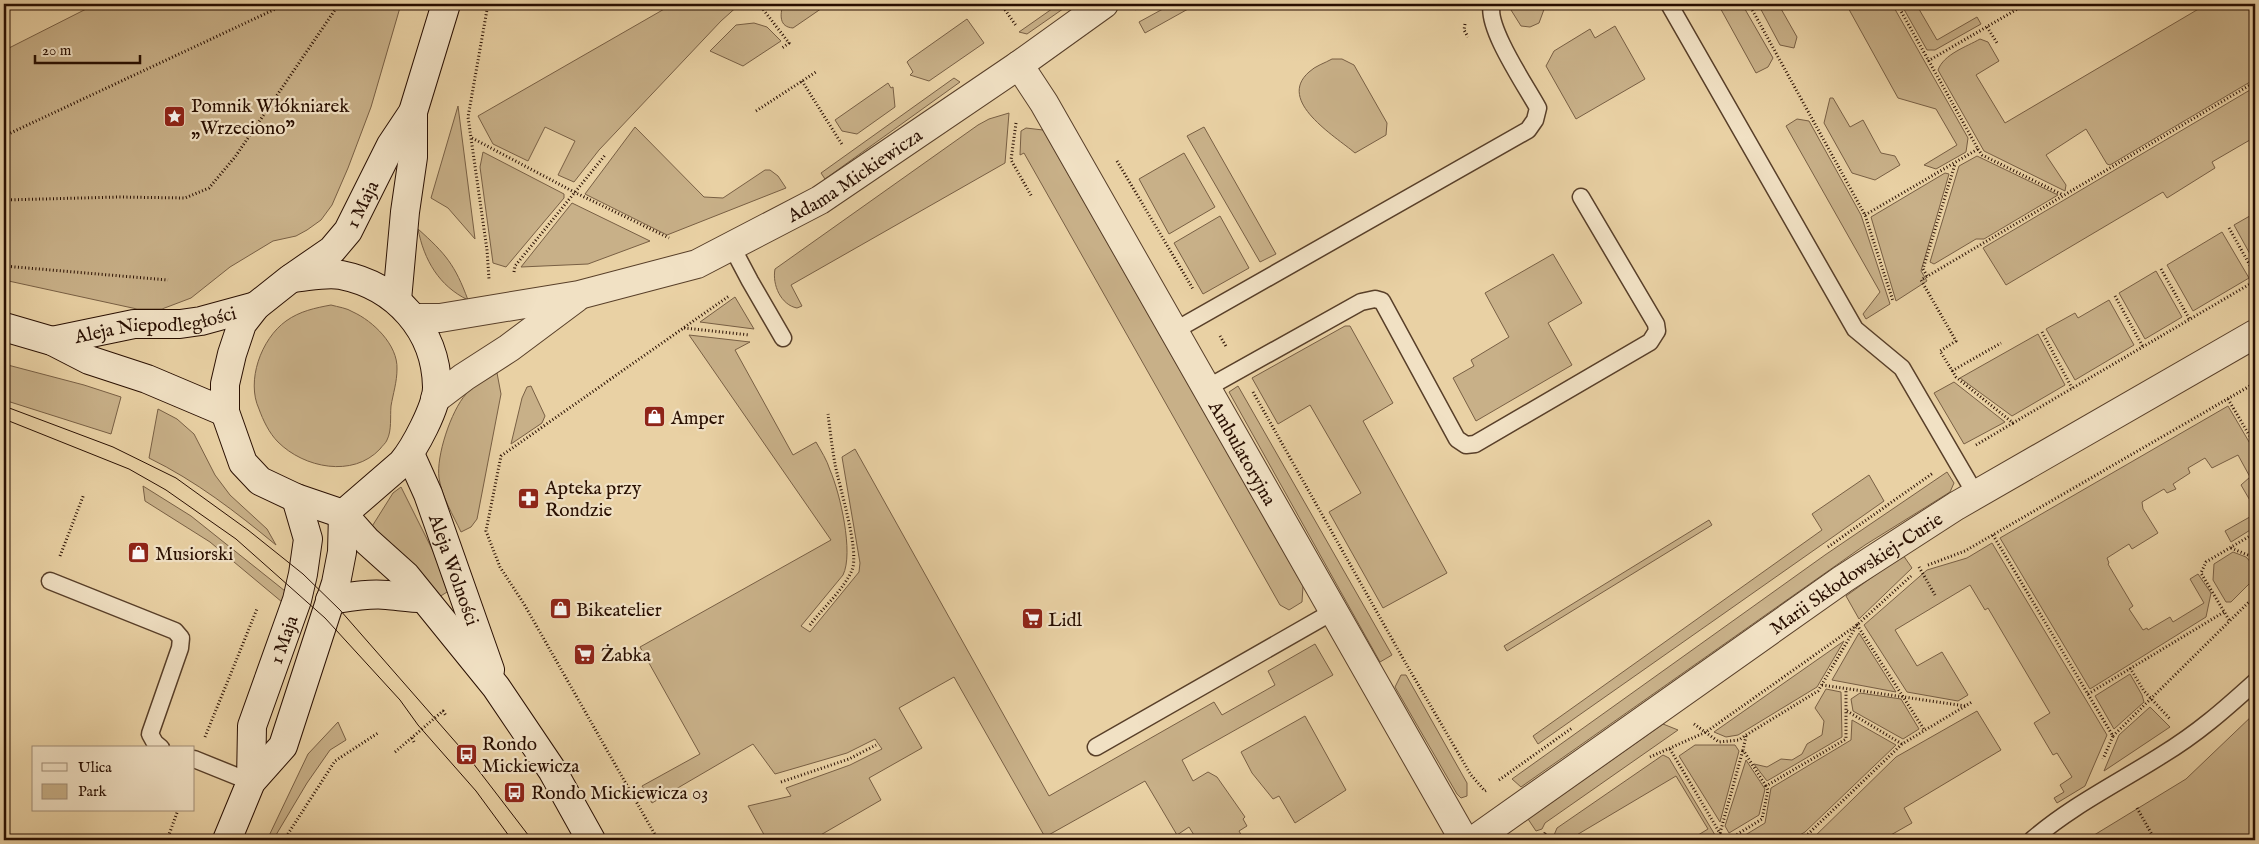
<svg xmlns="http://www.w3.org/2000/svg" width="2259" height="844" viewBox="0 0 2259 844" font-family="'IM FELL English',serif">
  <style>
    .green { fill: #c8b088; stroke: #785f44 }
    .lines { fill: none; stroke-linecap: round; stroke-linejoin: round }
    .lane-casing { stroke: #583f29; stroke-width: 19 }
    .street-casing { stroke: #583f29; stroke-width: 30 }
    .secondary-casing { stroke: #280e00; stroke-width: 30 }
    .path { stroke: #280e00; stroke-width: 3; stroke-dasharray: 1 2.5; stroke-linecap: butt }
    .lane { stroke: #f1e1c4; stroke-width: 16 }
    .street { stroke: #f1e1c4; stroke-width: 28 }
    .secondary { stroke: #f1e1c4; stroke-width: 28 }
    .tram { stroke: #280e00; stroke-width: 1 }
    .labels { text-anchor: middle; stroke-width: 4.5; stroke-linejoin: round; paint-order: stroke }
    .poi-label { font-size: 19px; fill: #280e00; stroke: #f1e1c4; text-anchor: start }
    .street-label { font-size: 19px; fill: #280e00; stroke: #f1e1c4 }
  </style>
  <rect width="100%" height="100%" fill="#e9d1a4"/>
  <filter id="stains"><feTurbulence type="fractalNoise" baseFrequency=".004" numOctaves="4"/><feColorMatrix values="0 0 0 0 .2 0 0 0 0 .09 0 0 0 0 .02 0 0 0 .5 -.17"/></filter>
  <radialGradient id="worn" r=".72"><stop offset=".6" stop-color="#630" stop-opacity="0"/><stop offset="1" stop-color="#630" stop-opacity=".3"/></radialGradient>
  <g class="green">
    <path d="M96 4H401L371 107 348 168 332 205 321 220 307 230 296 236 273 241 230 267 191 298 162 309H137L4 280V44L9 48Z"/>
    <path d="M673 4H740L721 21 599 150 574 182 558 175 575 141 545 127 528 161 493 144 478 116Z"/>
    <path d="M783 4H828L793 28C779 27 780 15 783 4Z"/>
    <path d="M1059 4H1070L1027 34 1019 32Z"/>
    <path d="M1172 4H1197L1145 33 1139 22Z"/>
    <path d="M1512 4H1546L1539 23 1530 27 1521 26 1511 10Z"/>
    <path d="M1718 4H1742L1773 58 1768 67 1756 73Z"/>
    <path d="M1758 4H1785L1780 7 1797 37 1794 48 1780 45Z"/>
    <path d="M1846 4H1892L1968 138 1966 152 1936 169 1924 165 1957 145 1936 109 1898 98Z"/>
    <path d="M1901 4H1916L1937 40 1977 17 1981 24 1935 50H1927Z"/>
    <path d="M2207 4H2255V79L2110 165 2107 164 2086 129 2046 155 2066 185 2065 191 1984 151 1938 70C1944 54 1966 47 1980 39L1988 42 1999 61 1976 75 2005 123Z"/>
    <path d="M967 19 984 43 929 81 910 75 913 72 907 62 909 60Z"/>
    <path d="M754 23 767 27 781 41 743 66 710 51 736 25Z"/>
    <path d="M1615 26 1645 79 1576 119 1546 66 1554 51 1590 29 1595 38Z"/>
    <path d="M1332 59H1342L1354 65 1387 123 1386 135 1355 153C1335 136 1276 101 1309 72 1315 66 1325 63 1332 59Z"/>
    <path d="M954 78 960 82 825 179 821 173Z"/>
    <path d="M888 83 891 88 893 87 895 107 857 134 842 131 835 120Z"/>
    <path d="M2255 87V137L2212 162 2215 168 2167 198 2163 192 2006 285 1983 248Z"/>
    <path d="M1830 98H1833L1850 127 1863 120 1881 153 1895 156 1900 165 1875 180 1852 173 1824 123Z"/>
    <path d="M458 106 475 239 448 208 431 198Z"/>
    <path d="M1009 113 1005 163 791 285 802 306 797 308C781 305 772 285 775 269L978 125 989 119Z"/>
    <path d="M1797 119 1809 121 1861 215 1890 304 1866 319 1863 314 1880 292 1786 126Z"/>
    <path d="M635 127 704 197 723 198 765 170H770L778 176 786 188 667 235 585 194Z"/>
    <path d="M1204 127 1276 254 1260 262 1187 136Z"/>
    <path d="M1026 128 1043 130 1303 586 1302 602 1289 610 1280 605 1024 153 1020 155 1021 131Z"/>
    <path d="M483 152 564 194V198L506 267 493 263 480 167Z"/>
    <path d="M1184 153 1215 207 1169 234 1139 179Z"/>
    <path d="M1977 156 2058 195 1984 239H1976L1934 264 1930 262 1959 166Z"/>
    <path d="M1945 173 1949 174 1921 271 1927 281 1896 301 1871 217Z"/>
    <path d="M572 203 650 241 588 264 521 267Z"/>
    <path d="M2255 213V263L2234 225Z"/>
    <path d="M1220 216 1249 268 1203 294 1174 243Z"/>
    <path d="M418 229C446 254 455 265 468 300 439 286 424 260 418 229Z"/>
    <path d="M2222 232 2249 278 2193 311 2167 265Z"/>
    <path d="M1553 254 1582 303 1548 323 1572 365 1476 421 1453 378 1474 366 1471 360 1509 337 1485 293Z"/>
    <path d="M2156 271 2182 317 2145 339 2119 293Z"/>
    <path d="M735 297 754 329 700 322Z"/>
    <path d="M2109 300 2134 345 2075 380 2046 329 2075 313 2078 318Z"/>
    <path d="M331 305C338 307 347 308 353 312 373 321 398 345 397 369 397 382 393 394 391 406 390 417 392 430 387 440 386 443 382 446 380 449 353 478 304 468 278 442 269 433 263 420 259 409 246 381 261 339 286 321 300 311 315 308 331 305Z"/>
    <path d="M1345 326H1350L1393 403 1363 421 1447 573 1383 608 1329 512 1361 493 1310 405 1278 424 1252 378Z"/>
    <path d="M2038 334 2065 385 2012 416 1960 378Z"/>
    <path d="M689 335 750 342 735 350 793 455 816 442C821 451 827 460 830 470 840 493 854 553 843 575L801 626 810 632 859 572 860 563 842 457 855 449 1049 796 1214 702 1222 715 1275 685 1268 671 1315 644 1333 675 1182 760 1193 781 1208 772 1217 777 1245 817 1243 819 1247 826 1239 831 1244 840H1197L1189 827 1177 835 1145 781 1045 837 954 677 899 708 922 748 869 778 881 800 812 840H767L748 806 791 796 786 788 850 765 882 749 875 739 847 753 775 774 753 744 652 803 642 786 700 754 640 647 831 540Z"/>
    <path d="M4 364 84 385 121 397 111 434 4 400Z"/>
    <path d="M497 373 501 394 477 519 471 527 461 532C453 515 442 497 439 478 436 456 451 411 466 394 474 384 486 378 497 373Z"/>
    <path d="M1954 382 2005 422 1964 444 1934 393Z"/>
    <path d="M531 386 545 416 542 423 511 444 522 398 527 387Z"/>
    <path d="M1238 386 1392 655 1380 662 1229 392Z"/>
    <path d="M2228 406 2255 452V509L2241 485 2250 477 2238 455 2212 468 2205 458 2188 468 2190 473 2173 484 2176 489 2167 493 2164 489 2142 502 2143 509 2158 533 2132 549 2129 544 2107 558 2109 563 2108 564 2133 606 2129 609 2143 630 2147 628 2148 630 2170 617 2173 622 2204 603 2190 579 2198 574 2211 593 2206 617 2090 689 2000 538Z"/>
    <path d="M158 409 177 419 194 434 215 475 230 495 267 529 276 545C236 512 196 481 149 458Z"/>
    <path d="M1947 472 1954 483 1950 492 1865 545 1521 787 1512 779 1825 555Z"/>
    <path d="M1869 475 1884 501 1538 744 1533 736 1822 530 1812 514Z"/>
    <path d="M143 486 191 516 285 591 282 602 210 542 145 501Z"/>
    <path d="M401 487 452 589 439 597C420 569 397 549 371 528L393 493Z"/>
    <path d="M2255 514V527L2231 542 2225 531Z"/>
    <path d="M1709 520 1712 525 1507 651 1504 646Z"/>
    <path d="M1992 543 2107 735 2085 786 2057 803 2054 798 2064 792 2060 785 2072 777 2057 753 2053 755 2034 723 2050 713 1988 608 1985 610 1970 585 1895 630 1917 666 1942 652 1968 695 1958 701 1907 692 1864 625 1927 570 1967 558Z"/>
    <path d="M2233 552 2246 557 2255 567V578L2231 602H2226L2213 580 2214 564Z"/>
    <path d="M1903 555 1912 568 1859 619 1846 596Z"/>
    <path d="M1859 633 1896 692 1832 680Z"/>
    <path d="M1844 641 1817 687 1738 735 1726 737 1714 732Z"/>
    <path d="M2130 674 2142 695 2144 702 2114 729 2095 696Z"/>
    <path d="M1401 675H1406L1467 783V796L1461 798 1457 794 1395 687Z"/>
    <path d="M1826 689 1841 692 1842 737 1767 781 1754 764 1767 767 1781 759 1792 760 1802 754 1807 744 1822 735 1824 721 1815 708Z"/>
    <path d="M1860 693 1901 699 1919 729 1903 739 1853 711 1851 699Z"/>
    <path d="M2150 707 2170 727 2104 771 2119 735Z"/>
    <path d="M1977 711 2001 750 1904 808 1912 823 1882 840H1811L1896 757Z"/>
    <path d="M2255 713V840H2086L2186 779Z"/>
    <path d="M1305 716 1346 790 1295 823 1279 796 1273 799 1252 773 1241 752Z"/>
    <path d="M1852 720 1896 745 1805 832 1791 840H1737L1765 823 1771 788 1851 740Z"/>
    <path d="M338 722 346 740 330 750 307 783 273 840H267L308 754Z"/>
    <path d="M1663 724 1678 730 1545 823 1542 829 1536 831 1528 819Z"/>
    <path d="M1695 745H1735L1739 751 1720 822 1679 756Z"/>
    <path d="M1663 755 1669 758 1718 840H1690L1708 829 1676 776 1575 836 1577 840H1552L1557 828Z"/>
    <path d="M1746 760 1765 789 1759 815 1729 833 1725 826Z"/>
  </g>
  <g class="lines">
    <defs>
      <g id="lane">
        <path d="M1669 4 1855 329 1902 368 1976 495"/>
        <path d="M732 247 750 281 783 338"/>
        <path d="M1174 331 1528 130 1535 120 1538 108C1526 86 1485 26 1492 4"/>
        <path d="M1207 388 1361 302 1375 299 1382 301 1457 439 1466 445 1475 444 1650 342 1657 331 1656 324 1581 197"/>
        <path d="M50 581 175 631 181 638 180 648 150 734 155 743 161 748"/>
        <path d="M1096 747 1334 611"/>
        <path d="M194 759 251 782"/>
        <path d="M2032 840C2071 806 2118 783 2162 755 2198 733 2224 710 2255 682"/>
      </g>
      <g id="street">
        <path id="s1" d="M1019 65 1044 103 1464 840"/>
        <path id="s2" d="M414 318H440L579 295 697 264 820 200 1019 65 1104 4"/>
        <path d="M435 399 464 377 509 348 576 298"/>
        <path id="s3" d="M1474 840 1843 579 1956 506 2255 334"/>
      </g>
      <g id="secondary">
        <path d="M292 278C307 277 326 272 341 275 396 286 436 330 437 387 437 407 414 449 402 463L343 514"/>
        <path d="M397 300 405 212 413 157V112"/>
        <path d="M4 327 52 341 89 360 147 379 225 412"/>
        <path id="s4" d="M52 341 134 324H180L201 321 256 306"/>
        <path id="s5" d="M410 454 428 494 490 670"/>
        <path id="s6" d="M343 514 296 498 260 481 243 463 225 412V384L232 354 242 324 256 306 290 279 332 250 348 231 391 145 413 112 446 4"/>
        <path d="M343 514 367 541 406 576 496 687 552 770 591 840"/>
        <path d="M330 600C349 597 368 593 387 595 399 596 411 598 423 598"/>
        <path id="s7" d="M251 782 252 726 297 600 303 574 308 539 296 498"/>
        <path d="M227 840 251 782 283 746 336 583 342 552 343 514"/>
      </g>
    </defs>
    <use href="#lane" class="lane-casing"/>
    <use href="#street" class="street-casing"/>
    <use href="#secondary" class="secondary-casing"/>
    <g class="path">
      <path d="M488 4 468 117 487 250 489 279"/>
      <path d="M759 4 789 43 782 48"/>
      <path d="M1001 4 1017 27"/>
      <path d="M1749 4 1865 215 1893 301"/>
      <path d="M2052 4 2055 10"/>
      <path d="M1135 9 1143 4"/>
      <path d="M1465 24 1464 30 1468 37"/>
      <path d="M1987 27 1997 43"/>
      <path d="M1928 61 2026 4"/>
      <path d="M802 81 843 146"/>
      <path d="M2255 82 1921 280 1956 341 1940 351 1956 377 2013 423 2255 281"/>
      <path d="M756 111 816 72"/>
      <path d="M1016 123 1011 160 1032 197"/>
      <path d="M4 136 286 4"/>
      <path d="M472 138 574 192 669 238"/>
      <path d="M1978 149 1982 155 2063 195"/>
      <path d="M1117 161 1193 289"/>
      <path d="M4 200 119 197 185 198 209 188 235 157 339 4"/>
      <path d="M1865 215 1978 149 1897 4"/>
      <path d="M2229 228 2255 274"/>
      <path d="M4 266 168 280"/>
      <path d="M2161 269 2190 320"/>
      <path d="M514 272 515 266 606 154"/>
      <path d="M1927 276 1923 269 1955 164"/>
      <path d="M2115 296 2143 347"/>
      <path d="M684 328 750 335"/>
      <path d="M2042 332 2072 388"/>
      <path d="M1220 336 1227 348"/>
      <path d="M1952 371 2001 343"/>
      <path d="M1253 392 1405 662 1471 775 1485 791 1487 790"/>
      <path d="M2228 399 2255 445"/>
      <path d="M1976 445 2013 423"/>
      <path d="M1993 535 2113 736 2103 759"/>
      <path d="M1828 547 1933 473"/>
      <path d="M2231 548 2255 558"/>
      <path d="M60 556 84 494"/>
      <path d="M1928 565 1965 551 2255 383"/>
      <path d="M1919 567 1935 595"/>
      <path d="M2229 620 2201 573 2206 562 2255 533"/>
      <path d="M810 625C822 609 845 588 852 570 860 551 839 486 835 464 832 447 830 430 828 414"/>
      <path d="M2130 668 2144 691 2170 719"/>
      <path d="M1822 685 1965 706"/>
      <path d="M2088 694 2224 612"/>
      <path d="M1847 711 1902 744"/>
      <path d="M1694 724 1719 742 1739 740 1746 735 1818 691 1857 625 1925 731"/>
      <path d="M1746 736 1743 750 1766 786"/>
      <path d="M2113 736 2255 596"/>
      <path d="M205 737 257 609"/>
      <path d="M412 738 414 742"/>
      <path d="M1670 749 1724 840"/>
      <path d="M395 752 443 711 446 716"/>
      <path d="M1650 757 1706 732 1857 625 1911 576"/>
      <path d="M1499 780 1572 728"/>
      <path d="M781 782 849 759 876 745"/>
      <path d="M2137 808 2155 840"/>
      <path d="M1720 833 1743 750"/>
      <path d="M167 840 178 810"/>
      <path d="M284 840 335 761 378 733"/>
      <path d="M658 840 524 604 500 567 486 531 501 456 729 296"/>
      <path d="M1542 840 1546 831"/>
      <path d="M1728 840 1762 819 1768 790 1766 786 1846 739V689"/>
      <path d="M1799 840 1808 834 1902 744 1972 702"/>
    </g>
    <use href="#lane" class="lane"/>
    <use href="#street" class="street"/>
    <use href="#secondary" class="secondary"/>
    <g class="tram">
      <path d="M4 406 113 447 176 478 248 530 303 574 340 610 466 754 532 840"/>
      <path d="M4 419 129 469 166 490 236 539 325 618 400 700 418 725 476 791 512 840"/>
    </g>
  </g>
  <defs>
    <symbol id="sight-square" viewBox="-11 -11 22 22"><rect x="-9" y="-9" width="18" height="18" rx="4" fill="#8f2418" stroke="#f1e1c4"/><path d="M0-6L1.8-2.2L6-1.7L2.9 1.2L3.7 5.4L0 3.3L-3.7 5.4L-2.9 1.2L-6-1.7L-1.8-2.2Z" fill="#fff"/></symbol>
    <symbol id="shop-square" viewBox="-11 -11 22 22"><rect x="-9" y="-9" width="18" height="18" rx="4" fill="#8f2418" stroke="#f1e1c4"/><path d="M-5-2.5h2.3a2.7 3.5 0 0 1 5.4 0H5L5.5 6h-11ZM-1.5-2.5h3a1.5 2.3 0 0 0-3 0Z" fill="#fff"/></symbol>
    <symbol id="pharmacy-square" viewBox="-11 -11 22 22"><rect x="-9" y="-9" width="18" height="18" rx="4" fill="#8f2418" stroke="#f1e1c4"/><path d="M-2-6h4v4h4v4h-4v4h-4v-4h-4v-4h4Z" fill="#fff"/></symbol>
    <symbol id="supermarket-square" viewBox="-11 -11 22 22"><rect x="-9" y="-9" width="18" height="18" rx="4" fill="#8f2418" stroke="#f1e1c4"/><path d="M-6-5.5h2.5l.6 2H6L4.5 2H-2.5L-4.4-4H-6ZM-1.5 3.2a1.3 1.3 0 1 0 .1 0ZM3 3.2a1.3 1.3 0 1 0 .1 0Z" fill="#fff"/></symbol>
    <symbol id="bus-square" viewBox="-11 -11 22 22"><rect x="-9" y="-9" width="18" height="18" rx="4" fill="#8f2418" stroke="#f1e1c4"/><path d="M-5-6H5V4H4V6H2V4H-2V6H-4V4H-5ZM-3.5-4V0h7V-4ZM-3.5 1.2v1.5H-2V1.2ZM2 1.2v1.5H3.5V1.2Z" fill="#fff"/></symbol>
  </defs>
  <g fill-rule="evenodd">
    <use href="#sight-square" x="162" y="104" width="25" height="25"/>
    <use href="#shop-square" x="642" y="404" width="25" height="25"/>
    <use href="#pharmacy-square" x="516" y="486" width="25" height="25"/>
    <use href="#shop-square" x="126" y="540" width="25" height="25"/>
    <use href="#shop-square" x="548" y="596" width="25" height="25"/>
    <use href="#supermarket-square" x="1020" y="606" width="25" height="25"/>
    <use href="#supermarket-square" x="572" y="642" width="25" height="25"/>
    <use href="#bus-square" x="454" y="742" width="25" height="25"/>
    <use href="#bus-square" x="502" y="780" width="25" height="25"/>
  </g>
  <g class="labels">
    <g class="poi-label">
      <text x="191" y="112">Pomnik Włókniarek<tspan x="191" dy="22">„Wrzeciono”</tspan></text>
      <text x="671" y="424">Amper</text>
      <text x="545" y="494">Apteka przy<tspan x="545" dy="22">Rondzie</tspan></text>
      <text x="155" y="560">Musiorski</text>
      <text x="576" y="616">Bikeatelier</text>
      <text x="1048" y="626">Lidl</text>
      <text x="601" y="661">Żabka</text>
      <text x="482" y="750">Rondo<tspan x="482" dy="22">Mickiewicza</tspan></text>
      <text x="531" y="799">Rondo Mickiewicza 03</text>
    </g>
    <g class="street-label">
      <text dy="7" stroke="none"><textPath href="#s2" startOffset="470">Adama Mickiewicza</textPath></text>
      <text dy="7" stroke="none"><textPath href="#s6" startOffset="431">1 Maja</textPath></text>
      <text dy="7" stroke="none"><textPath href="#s4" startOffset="105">Aleja Niepodległości</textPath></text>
      <text dy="7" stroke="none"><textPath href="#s1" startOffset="448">Ambulatoryjna</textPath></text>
      <text dy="7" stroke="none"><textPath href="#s5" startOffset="124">Aleja Wolności</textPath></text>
      <text dy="7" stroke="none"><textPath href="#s3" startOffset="466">Marii Skłodowskiej-Curie</textPath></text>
      <text dy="7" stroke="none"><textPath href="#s7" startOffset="148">1 Maja</textPath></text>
    </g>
  </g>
  <rect width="2259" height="844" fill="none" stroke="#e9d1a4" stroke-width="20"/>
  <rect x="5" y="5" width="2249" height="834" fill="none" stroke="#280e00" stroke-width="2.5"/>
  <rect x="10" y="10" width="2239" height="824" fill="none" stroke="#280e00"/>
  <rect x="32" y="746" width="162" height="65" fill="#f1e1c4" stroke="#a18d76"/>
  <rect x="42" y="763" width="25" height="8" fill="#f1e1c4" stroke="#a18d76"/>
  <text x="78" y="772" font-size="15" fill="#280e00">Ulica</text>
  <rect x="42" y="784" width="25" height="15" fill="#c8b088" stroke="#a18d76"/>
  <text x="78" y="796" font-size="15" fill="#280e00">Park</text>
  <path d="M35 55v8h105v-8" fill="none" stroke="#280e00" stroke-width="2.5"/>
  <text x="42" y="55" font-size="15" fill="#280e00" stroke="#f1e1c4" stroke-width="4" paint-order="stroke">20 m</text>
  <rect width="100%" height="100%" filter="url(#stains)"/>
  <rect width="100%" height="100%" fill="url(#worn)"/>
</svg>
